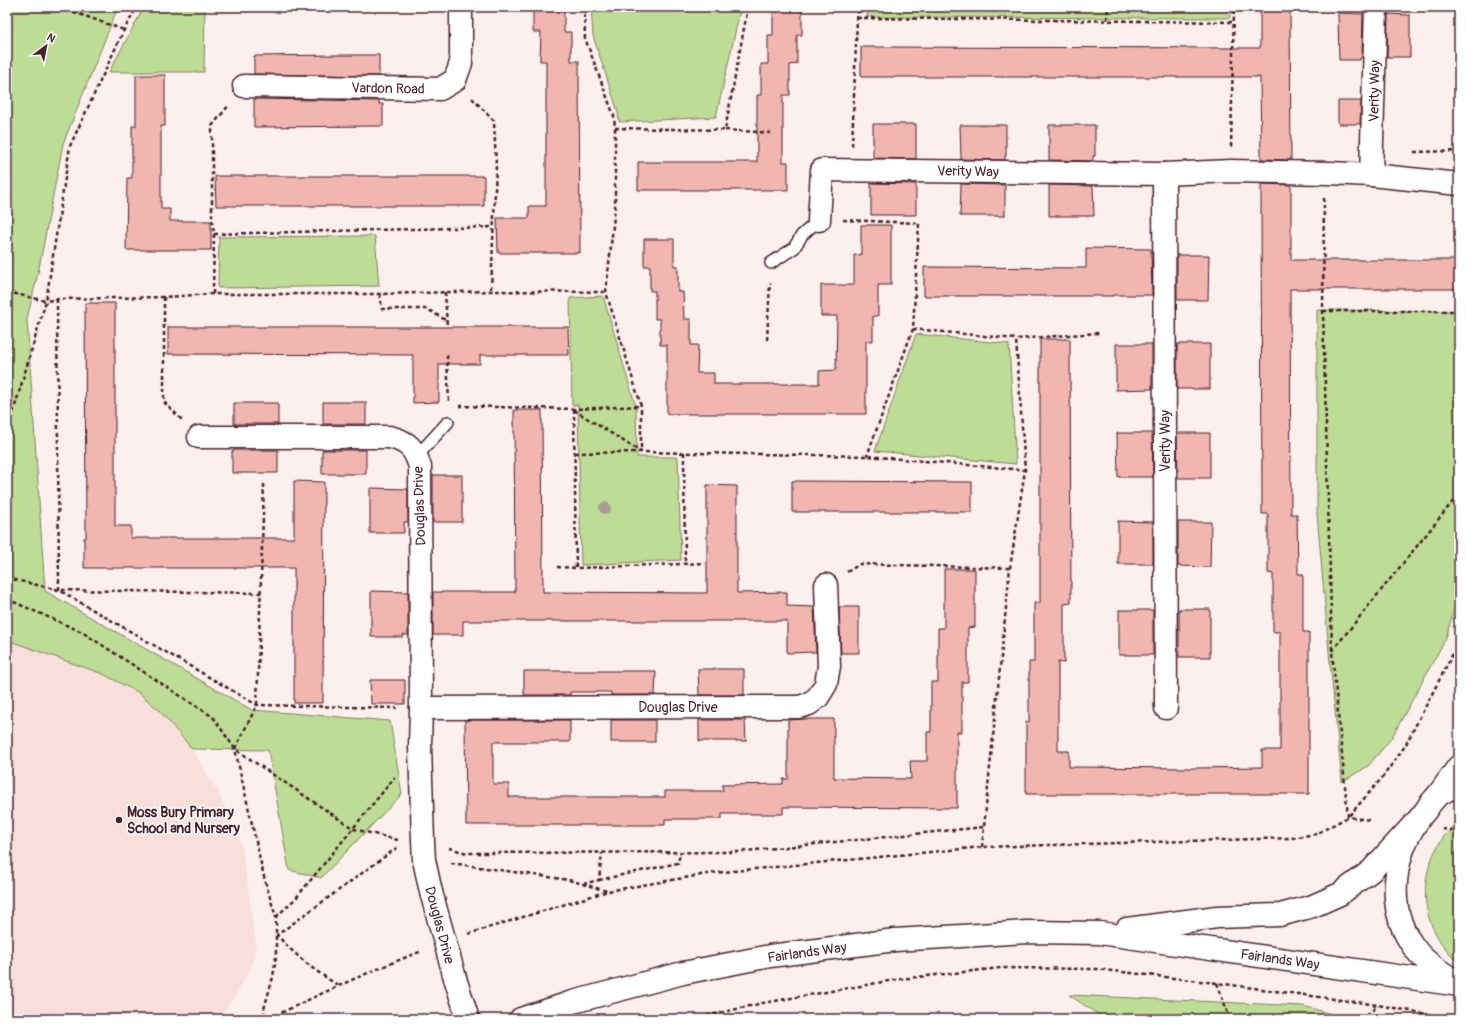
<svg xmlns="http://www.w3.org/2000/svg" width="1466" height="1026" viewBox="0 0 1466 1026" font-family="Pangolin,sans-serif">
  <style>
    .built { fill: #f9dfdc }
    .green { fill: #bddc95; stroke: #847e60 }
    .building { fill: #f1b6af; stroke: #4a1f2b }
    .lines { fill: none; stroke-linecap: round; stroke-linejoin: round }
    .service-casing { stroke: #4a1f2b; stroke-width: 14 }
    .minor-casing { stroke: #4a1f2b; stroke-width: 25 }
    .primary-casing { stroke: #4a1f2b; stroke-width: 25 }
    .path { stroke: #4a1f2b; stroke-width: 2.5; stroke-dasharray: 4 3; stroke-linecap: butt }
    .service { stroke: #fff; stroke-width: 11 }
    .minor { stroke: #fff; stroke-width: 22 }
    .primary { stroke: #fff; stroke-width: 22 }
    .minor-bridge-casing { stroke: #4a1f2b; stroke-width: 25; stroke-linecap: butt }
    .minor-bridge { stroke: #fff; stroke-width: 22 }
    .tree { fill: #ad9c95 }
    .poi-dot { fill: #4a1f2b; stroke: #fff; stroke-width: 1.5 }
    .labels { text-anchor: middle; stroke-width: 3; stroke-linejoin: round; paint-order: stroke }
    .street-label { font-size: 14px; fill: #4a1f2b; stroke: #fff }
    .poi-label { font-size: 14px; font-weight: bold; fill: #4a1f2b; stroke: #fff; text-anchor: start }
  </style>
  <rect width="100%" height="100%" fill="#fcf0ef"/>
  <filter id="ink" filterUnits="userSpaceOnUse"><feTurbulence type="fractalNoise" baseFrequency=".025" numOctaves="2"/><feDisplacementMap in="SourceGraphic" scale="8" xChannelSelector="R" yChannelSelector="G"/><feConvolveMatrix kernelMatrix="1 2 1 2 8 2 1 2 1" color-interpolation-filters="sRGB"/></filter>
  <g filter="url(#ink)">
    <path class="built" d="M7 640 103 674 139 693 160 711 192 749 219 793 242 847 256 945 251 968 239 990 225 1010 214 1019H7Z"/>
    <g class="green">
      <path d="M7 7H118L63 144 38 273 27 319 45 591 252 710 390 721 402 794 321 878 289 870 268 750 192 749 160 711 139 693 103 674 7 640Z"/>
      <path d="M144 7H205L204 72H109Z"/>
      <path d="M591 7H741L716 117 619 122 618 112 593 36Z"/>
      <path d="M868 7H1230V18L867 17Z"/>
      <path d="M375 236 379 286 218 288 219 237Z"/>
      <path d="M603 296 636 407 637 457H678L681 560 581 565 578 405H572L570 298Z"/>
      <path d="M1317 310 1459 311V591L1446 638 1391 739 1368 766 1342 782 1329 652 1317 514Z"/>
      <path d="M916 334 1009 344 1016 464 875 451Z"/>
      <path d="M1459 821V963C1450 954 1442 946 1436 934 1415 898 1426 847 1459 821Z"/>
      <path d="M1069 995 1303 1006 1350 1019H1105Z"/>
    </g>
    <g class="building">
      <path d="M533 7H564V32H571V61H579L580 253H498L497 218H529V206H546V61H540L541 32H533Z"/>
      <path d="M773 7H802V35H797V64L790 65V95H783V162H788V190H638V162H757V95H761V64H768V35H773Z"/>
      <path d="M1260 7H1290L1291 160 1261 159 1260 77H861V47L1260 48Z"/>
      <path d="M1338 13 1363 14 1362 57 1360 58V60H1339Z"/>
      <path d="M1388 14 1410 15V57H1387Z"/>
      <path d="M336 55H379V76L254 74V56Z"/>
      <path d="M136 75H165V126H161V209H170V221H211V250H126L127 178H132V126H136Z"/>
      <path d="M254 99 379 101V104H383V126L254 127Z"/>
      <path d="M1338 101H1361L1360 124H1338Z"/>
      <path d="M873 124H916V159L873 158Z"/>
      <path d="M960 125H1006V156H1005V160L961 159Z"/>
      <path d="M1049 125H1095V156H1093V161L1049 160Z"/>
      <path d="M215 176H484V206H216Z"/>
      <path d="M871 183 916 184V215H871Z"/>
      <path d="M961 184 1005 185V216H960Z"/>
      <path d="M1261 184 1291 185V260H1459V289H1290L1291 514H1297L1298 574H1303V632H1309V794H1026V722H1029V662H1034V603H1040V339H1070L1071 603 1064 604V663L1058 662V751H1069V767L1194 768 1262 767V750H1280V632H1273V574L1268 573V514H1262Z"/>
      <path d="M1049 185 1093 186 1094 216H1049Z"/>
      <path d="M861 225H891V285H878V316H873V341H866V414H667V345H660V319H655V291H650V266H644V239H674V266H678V292H683L684 319H691V345H698L697 373H714V384H819V371L836 370 837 316H821V285H854V255H861Z"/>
      <path d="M1086 248 1151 249 1152 295H1113V296H924V267L1086 268Z"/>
      <path d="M1177 255H1209L1208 300H1177Z"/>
      <path d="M85 303H115V526H131V538H294V481L324 482 323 703H294V568H84V538H86Z"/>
      <path d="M168 327H568L569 355H480V364H439V402L413 403V355L168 354Z"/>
      <path d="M1116 344H1152V389L1116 390Z"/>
      <rect x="1177" y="344" width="33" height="45"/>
      <rect x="323" y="402" width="43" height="22"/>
      <rect x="234" y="403" width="44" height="21"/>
      <path d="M514 410H542L543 592 707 593V485L737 486V593L787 592V606L814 607 816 652 787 653V621H463V635H433V592H515Z"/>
      <path d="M1117 433H1152L1153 477H1118Z"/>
      <path d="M1177 433H1210V478H1178Z"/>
      <path d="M234 450H278V473H232V451H234Z"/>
      <path d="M323 450H366V474H322V451H323Z"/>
      <rect x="433" y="475" width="29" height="47"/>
      <path d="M792 481 972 482V512H792Z"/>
      <path d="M370 488 408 489V522H404V533H370Z"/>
      <path d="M1118 521 1153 522V564H1118Z"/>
      <path d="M1178 522H1211L1210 567 1178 566Z"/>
      <path d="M944 569H975V627L968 628V682H962V732H957V808L783 807V814H722V819H665V825H466L465 720H570V742H493V784H509V797H665V791H723L722 785 783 784V779H788V720L804 719H834V778L911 779 910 761H927V732H931V682H938V628H944Z"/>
      <path d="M371 591 408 592V635H403V637H371Z"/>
      <path d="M839 607H859V653H841Z"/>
      <rect x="1179" y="609" width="31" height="48"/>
      <rect x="1119" y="610" width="34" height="45"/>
      <path d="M698 669H744V695H699Z"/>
      <path d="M524 671H656L655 695H611V692H570V695H524Z"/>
      <path d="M370 680H405V704H371Z"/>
      <rect x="611" y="720" width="44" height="22"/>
      <path d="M699 720H745L746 741H699Z"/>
    </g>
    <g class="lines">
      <defs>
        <g id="service">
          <path d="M771 263 794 248 802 235 819 220"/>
          <path d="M417 456 448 422"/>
        </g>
        <g id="minor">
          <path d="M244 86 440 89 455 80 461 63V7"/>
          <path d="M1164 174 1166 708"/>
          <path d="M1371 175 1376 7"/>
          <path d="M819 220 822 170 1164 174 1231 171 1330 173 1371 175 1459 184"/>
          <path d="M199 437H389C408 441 415 449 420 467L421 708 420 746 423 841 424 860 431 892"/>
          <path d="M421 708 799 707 809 704 818 697 826 684 829 666 826 585"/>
          <path d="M455 978 468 1019"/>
        </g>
        <g id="primary">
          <path d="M1438 795 1459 766"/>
          <path d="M1127 929 1217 917 1280 915 1313 906 1340 894 1371 871 1416 822"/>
          <path d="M1456 981C1442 973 1426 963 1416 950 1383 908 1393 849 1426 810 1429 805 1433 800 1437 796 1443 791 1452 788 1459 785"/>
          <path d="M521 1019 573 1002 683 973 770 956 895 940 1027 932 1100 933 1459 985"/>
        </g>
      </defs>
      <use href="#service" class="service-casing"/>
      <use href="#minor" class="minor-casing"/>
      <use href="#primary" class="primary-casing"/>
      <g class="path">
        <path d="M60 7 124 30"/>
        <path d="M584 7 585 38 614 116 615 128V207L606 292 641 406V452"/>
        <path d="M857 18 1233 22"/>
        <path d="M1107 20 1108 7"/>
        <path d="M472 98 494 121 496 166 491 291"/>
        <path d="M615 128 725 130 748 7"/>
        <path d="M725 130 772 133"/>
        <path d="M852 146 857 18 859 7"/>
        <path d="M1231 147 1234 7"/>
        <path d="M1414 152 1459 151"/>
        <path d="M1324 198 1323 311 1332 651 1348 817 1370 820"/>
        <path d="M843 220 919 223 913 329 867 456"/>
        <path d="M214 234 493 227"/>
        <path d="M7 292 46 301 57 299 164 297 213 294H380L491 291 606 292"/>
        <path d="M445 292 447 327"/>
        <path d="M213 294 214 234 212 218V126L229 105"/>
        <path d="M380 294 382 309H427L447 321"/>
        <path d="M164 297V402L182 420"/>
        <path d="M57 299 59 590 257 705 397 708"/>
        <path d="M1323 311H1459"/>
        <path d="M913 329 1016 339 1099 333"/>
        <path d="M767 340 770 283"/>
        <path d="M447 355 449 402"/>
        <path d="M459 406 574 409 641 406"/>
        <path d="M574 409 576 568"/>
        <path d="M574 410 641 452"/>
        <path d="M7 433 46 301 70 146 124 30 137 7"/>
        <path d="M684 452 685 564"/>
        <path d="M575 453 641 452 867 456 1025 470"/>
        <path d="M264 484 257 705 235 749 354 829 398 840"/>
        <path d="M557 567 576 568 705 563"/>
        <path d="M847 572 860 564 1010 568"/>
        <path d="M7 578 59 590 261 593"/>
        <path d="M7 599 82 632 213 717 235 749 265 881 276 917V957L273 977 264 1009 265 1019"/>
        <path d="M1332 651 1459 494"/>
        <path d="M1442 829 1459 831"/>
        <path d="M982 847 1010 568 1025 470 1016 339"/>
        <path d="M449 848 467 853 736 852 984 827"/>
        <path d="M451 863 569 880 607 891"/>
        <path d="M599 880 678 863 680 853"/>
        <path d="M583 884 599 880 602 853"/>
        <path d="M276 917 296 898 395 777"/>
        <path d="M468 934 608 891 713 873 982 847 1292 838 1316 834 1348 817 1382 778 1405 746 1459 642"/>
        <path d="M1217 983 1230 1019"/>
        <path d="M338 985C314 971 295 955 277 935L398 847"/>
        <path d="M269 1019C319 994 370 971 422 951"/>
        <path d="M693 1019 763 1003 900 979 1000 968 1096 969 1217 983 1378 1005 1455 1019"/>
        <path d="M1361 1019 1378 1006"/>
      </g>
      <use href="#service" class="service"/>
      <use href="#minor" class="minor"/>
      <use href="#primary" class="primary"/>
      <defs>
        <path id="minor-bridge" d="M431 892 455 978"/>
      </defs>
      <use href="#minor-bridge" class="minor-bridge-casing"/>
      <use href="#minor-bridge" class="minor-bridge"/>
    </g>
    <circle class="tree" cx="605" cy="508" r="6"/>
  </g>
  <circle class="poi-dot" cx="119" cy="820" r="4"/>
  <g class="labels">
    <g class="street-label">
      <text transform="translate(388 88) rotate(1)" y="5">Vardon Road</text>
      <text transform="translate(1374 91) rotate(-89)" y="5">Verity Way</text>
      <text transform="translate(968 171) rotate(1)" y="5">Verity Way</text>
      <text transform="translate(1165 441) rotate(-90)" y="5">Verity Way</text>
      <text transform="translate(419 506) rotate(-92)" y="5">Douglas Drive</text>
      <text x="678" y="712">Douglas Drive</text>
      <text transform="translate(440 925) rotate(75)" y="5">Douglas Drive</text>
      <text transform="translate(807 952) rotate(-8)" y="5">Fairlands Way</text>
      <text transform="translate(1280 959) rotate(8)" y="5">Fairlands Way</text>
    </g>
    <g class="poi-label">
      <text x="127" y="817">Moss Bury Primary<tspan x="127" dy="16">School and Nursery</tspan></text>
    </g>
  </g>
  <rect width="1466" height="1026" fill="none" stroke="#fff" stroke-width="24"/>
  <rect x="12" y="12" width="1442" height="1002" fill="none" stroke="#4a1f2b" stroke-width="1.5" filter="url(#ink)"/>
  <g transform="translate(46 46) rotate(32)" stroke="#ffffff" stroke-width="3" paint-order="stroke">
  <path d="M0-3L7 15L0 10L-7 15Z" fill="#4a1f2b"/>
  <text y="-6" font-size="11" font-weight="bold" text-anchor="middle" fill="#4a1f2b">N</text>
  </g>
</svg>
